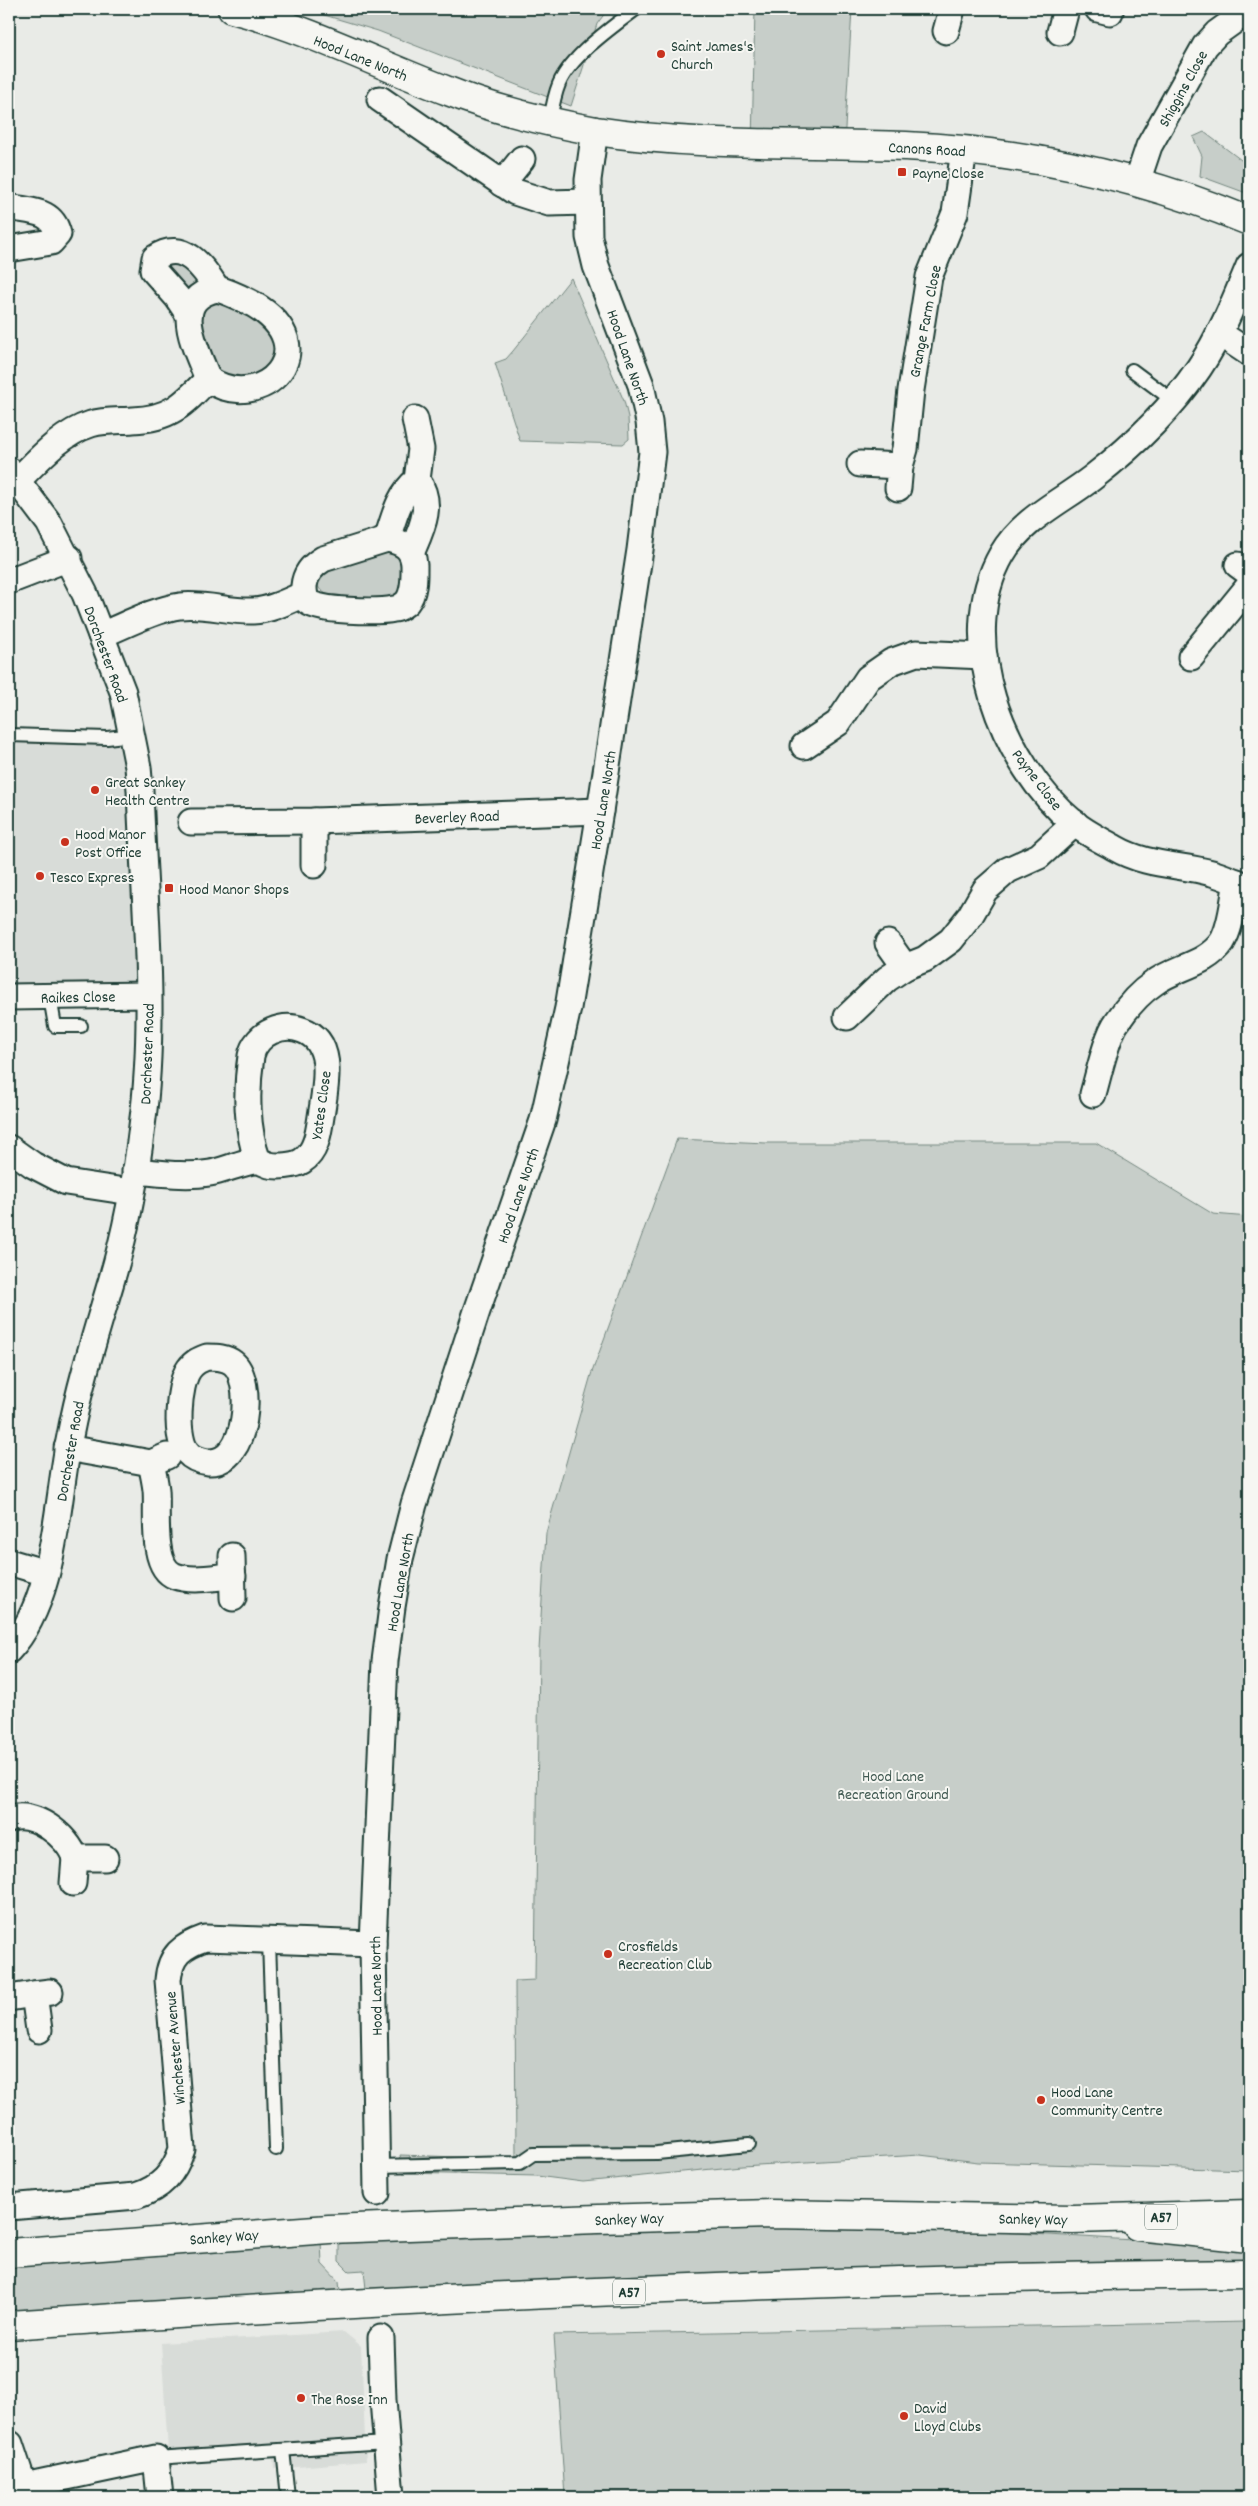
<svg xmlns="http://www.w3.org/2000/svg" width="1258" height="2506" viewBox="0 0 1258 2506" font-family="Dekko,sans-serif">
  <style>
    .built { fill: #d8dcd8 }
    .green { fill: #c7cec9; stroke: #73867e }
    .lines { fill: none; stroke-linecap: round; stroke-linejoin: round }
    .lane-casing { stroke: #1f3d34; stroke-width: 16 }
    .street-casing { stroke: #1f3d34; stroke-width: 29 }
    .secondary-casing { stroke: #1f3d34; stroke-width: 31 }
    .highway-casing { stroke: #1f3d34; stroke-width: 31 }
    .lane { stroke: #f6f6f2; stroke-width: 12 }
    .street { stroke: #f6f6f2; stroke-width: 25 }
    .secondary { stroke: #f6f6f2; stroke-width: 28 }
    .highway { stroke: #f6f6f2; stroke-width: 28 }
    .poi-dot { fill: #c8321e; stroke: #f6f6f2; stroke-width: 2 }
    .labels { text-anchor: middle; stroke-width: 4; stroke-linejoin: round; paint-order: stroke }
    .shield { fill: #f6f6f2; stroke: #60746d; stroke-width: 1 }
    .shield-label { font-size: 15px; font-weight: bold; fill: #1f3d34 }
    .poi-label { font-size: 16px; fill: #1f3d34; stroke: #f6f6f2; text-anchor: start }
    .street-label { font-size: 16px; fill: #1f3d34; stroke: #f6f6f2 }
    .park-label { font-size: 16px; fill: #415a52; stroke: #f6f6f2 }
  </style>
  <rect width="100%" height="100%" fill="#e9ebe7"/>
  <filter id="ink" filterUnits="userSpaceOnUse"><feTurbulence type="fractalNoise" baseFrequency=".02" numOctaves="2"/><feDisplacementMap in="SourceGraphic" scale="10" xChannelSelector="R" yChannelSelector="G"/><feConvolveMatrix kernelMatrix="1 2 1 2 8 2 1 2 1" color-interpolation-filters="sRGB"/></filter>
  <g filter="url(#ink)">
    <g class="built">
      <path d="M9 731 131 734 138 1000 9 1001Z"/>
      <path d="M344 2332 361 2346 366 2461 274 2469 273 2456 263 2444 168 2451 161 2343Z"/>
    </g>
    <g class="green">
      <path d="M304 9H608L597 24 571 106 378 31Z"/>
      <path d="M755 9H852L844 145 752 144Z"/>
      <path d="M1204 132 1249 166V194L1200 176 1202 156 1193 137Z"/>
      <path d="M182 258 198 283 195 288 183 293 162 264Z"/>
      <path d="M571 278 624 401 628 417 629 439 623 444 520 441 495 363 506 359 513 351Z"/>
      <path d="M216 298 272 326 276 361 248 380C241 378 234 378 228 375 203 365 203 329 199 308Z"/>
      <path d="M387 547 401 559 404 587 394 599C377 599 298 606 322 571Z"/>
      <path d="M677 1139 766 1143H1096L1213 1214 1249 1217V2170L978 2162 920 2155 742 2166 583 2182 537 2176 403 2173 400 2155 516 2159 515 1981 535 1980 539 1650 546 1533 591 1375Z"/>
      <path d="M728 2227 965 2230 1249 2247V2260L600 2280 366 2289 364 2270 349 2271 339 2261V2240Z"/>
      <path d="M321 2241 322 2264 339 2282 340 2291 9 2313V2264Z"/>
      <path d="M1249 2322V2497H565L554 2335Z"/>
    </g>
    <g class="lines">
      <defs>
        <g id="lane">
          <path d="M550 121C552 109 554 96 559 84 571 56 612 27 636 9"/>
          <path d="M1132 370 1175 402"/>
          <path d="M9 735 107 738 132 735"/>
          <path d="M50 997 55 1026H81"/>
          <path d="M269 1941 276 2149"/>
          <path d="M377 2166 520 2163 533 2154 657 2153 749 2144"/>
          <path d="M283 2450 288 2497"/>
          <path d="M156 2458 386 2443"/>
        </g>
        <g id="street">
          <path d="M1098 9 1110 12"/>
          <path d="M946 31 952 9"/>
          <path d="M1060 32 1066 9"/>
          <path d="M380 99 515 192 549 203 587 202"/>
          <path d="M1137 182 1149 146 1205 46 1217 33 1249 10"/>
          <path d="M502 184 522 159"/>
          <path d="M9 207C30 212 52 209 58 234L51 242 9 249"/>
          <path d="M1249 266C1235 300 1220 337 1199 368 1170 411 1132 447 1092 478 1061 502 1022 519 1002 554 953 639 1003 765 1074 823 1086 833 1101 840 1115 848 1146 866 1179 864 1212 873 1225 877 1237 882 1249 888"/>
          <path d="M217 289C230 292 241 298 253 304 329 348 261 416 208 379 196 348 168 299 217 289Z"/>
          <path d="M189 315 177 297 153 270 155 258C183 238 204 268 217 289"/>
          <path d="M1219 333 1249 353"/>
          <path d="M860 464 900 466 898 488"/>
          <path d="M900 466 905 449 911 390 929 277 955 213 964 150"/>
          <path d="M9 470 49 523 85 594 123 692 138 767 140 790C144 901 157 1015 142 1126 136 1177 126 1232 111 1282 96 1333 80 1383 70 1436 56 1501 57 1599 9 1650"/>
          <path d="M18 480C39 459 62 433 91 424 104 420 119 421 133 420 170 419 184 404 208 379"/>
          <path d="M387 539C403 542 413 548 414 565 414 576 415 592 407 602 404 605 398 609 394 609 380 612 316 612 307 601 304 596 304 591 304 586 305 574 313 565 323 559Z"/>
          <path d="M387 539C394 518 399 494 417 480L421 449 415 419"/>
          <path d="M412 551C422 528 434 504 417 480"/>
          <path d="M1238 565 1249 573"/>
          <path d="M9 581 69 558"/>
          <path d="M101 635C126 625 153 610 180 606 205 603 229 612 253 611 271 610 288 601 304 594"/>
          <path d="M1191 657 1249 586"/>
          <path d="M804 746 838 723 868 678 891 662 916 653 984 656"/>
          <path d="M314 821V865"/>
          <path d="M191 822 314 821 600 811"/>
          <path d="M905 967 925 959 951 940 970 916 985 890 1008 870 1039 856 1075 823"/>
          <path d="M9 997 148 995"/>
          <path d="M847 1017 887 979 905 967 888 943"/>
          <path d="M1093 1094C1098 1077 1107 1035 1117 1022 1127 1007 1139 993 1154 983 1175 967 1206 965 1222 942 1232 926 1233 900 1237 882"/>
          <path d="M9 1148 33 1165 66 1182 131 1192"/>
          <path d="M135 1171C160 1173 185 1177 210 1173 224 1171 246 1160 258 1161 261 1161 265 1164 269 1165 277 1167 294 1166 302 1161 318 1151 319 1128 322 1110 326 1084 335 1041 302 1030 292 1026 281 1027 272 1031 262 1035 253 1045 251 1056 246 1089 246 1129 258 1161"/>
          <path d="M207 1357C216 1357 226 1357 233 1363 254 1379 249 1465 208 1462 201 1461 193 1459 188 1453 174 1440 178 1384 189 1369 194 1362 199 1360 207 1357Z"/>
          <path d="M67 1448 151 1463 167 1456"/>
          <path d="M151 1463C153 1472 155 1481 156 1490 158 1510 150 1567 175 1576 192 1582 215 1577 233 1576"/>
          <path d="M232 1556 233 1598"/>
          <path d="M9 1562 46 1573"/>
          <path d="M9 1819C33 1809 68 1836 75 1858"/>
          <path d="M73 1883 75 1858H105"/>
          <path d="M9 1998 34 1994"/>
          <path d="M39 2030 34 1994 50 1992"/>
          <path d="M377 2193 373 1944 385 1661 392 1607 400 1559 414 1504 477 1311 543 1120 568 1008 600 811 640 550 652 452 649 422 641 385 596 266 589 237 588 180 595 130"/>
          <path d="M9 2207 136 2196C161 2188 174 2174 182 2149L168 1980C170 1955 182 1946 205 1938L373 1944"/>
          <path d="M381 2338 383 2400 391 2497"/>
          <path d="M10 2444 24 2486 156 2458 160 2497"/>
        </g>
        <g id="secondary">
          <path d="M232 9C306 28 377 64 448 91 495 110 546 122 596 131 699 147 802 142 906 146 1024 151 1140 176 1249 221"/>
          <path d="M1137 2226 1249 2238"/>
        </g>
        <g id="highway">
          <path d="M9 2253 329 2229 598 2219 771 2214 1073 2219 1249 2214"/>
          <path d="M9 2325C422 2297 835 2278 1249 2274"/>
        </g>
      </defs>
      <use href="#lane" class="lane-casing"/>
      <use href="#street" class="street-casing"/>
      <use href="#secondary" class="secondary-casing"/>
      <use href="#highway" class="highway-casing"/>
      <use href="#lane" class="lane"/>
      <use href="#street" class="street"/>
      <use href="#secondary" class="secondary"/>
      <use href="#highway" class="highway"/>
    </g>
  </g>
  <g class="poi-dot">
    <circle cx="661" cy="54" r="5"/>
    <rect x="897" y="167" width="10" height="10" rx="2.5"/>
    <circle cx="95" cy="790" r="5"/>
    <circle cx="65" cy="842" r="5"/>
    <circle cx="40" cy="876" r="5"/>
    <rect x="164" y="883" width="10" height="10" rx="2.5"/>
    <circle cx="608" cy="1954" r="5"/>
    <circle cx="1041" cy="2100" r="5"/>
    <circle cx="301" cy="2398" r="5"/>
    <circle cx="904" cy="2416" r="5"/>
  </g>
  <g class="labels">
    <g class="shield">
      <rect x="1145" y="2204.5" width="32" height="25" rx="4"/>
      <rect x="613" y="2279.5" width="32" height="25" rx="4"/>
    </g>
    <g class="shield-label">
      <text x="1161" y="2222">A57</text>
      <text x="629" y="2297">A57</text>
    </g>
    <g class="poi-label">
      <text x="671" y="51">Saint James's<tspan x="671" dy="18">Church</tspan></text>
      <text x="912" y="178">Payne Close</text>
      <text x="105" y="787">Great Sankey<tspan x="105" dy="18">Health Centre</tspan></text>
      <text x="75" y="839">Hood Manor<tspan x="75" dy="18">Post Office</tspan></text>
      <text x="50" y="882">Tesco Express</text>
      <text x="179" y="894">Hood Manor Shops</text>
      <text x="618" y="1951">Crosfields<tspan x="618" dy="18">Recreation Club</tspan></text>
      <text x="1051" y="2097">Hood Lane<tspan x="1051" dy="18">Community Centre</tspan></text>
      <text x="311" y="2404">The Rose Inn</text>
      <text x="914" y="2413">David<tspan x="914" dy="18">Lloyd Clubs</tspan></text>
    </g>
    <g class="street-label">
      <text transform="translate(361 57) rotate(22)" y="6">Hood Lane North</text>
      <text transform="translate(1182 88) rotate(-61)" y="6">Shiggins Close</text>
      <text transform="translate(927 148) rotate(3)" y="6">Canons Road</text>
      <text transform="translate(924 321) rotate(-79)" y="6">Grange Farm Close</text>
      <text transform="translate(629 357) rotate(71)" y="6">Hood Lane North</text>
      <text transform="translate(107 654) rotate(70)" y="6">Dorchester Road</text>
      <text transform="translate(1038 779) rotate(53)" y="6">Payne Close</text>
      <text transform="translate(602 800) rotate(-81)" y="6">Hood Lane North</text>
      <text transform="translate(457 816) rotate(-2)" y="6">Beverley Road</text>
      <text transform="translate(78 996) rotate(-1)" y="6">Raikes Close</text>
      <text transform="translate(146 1054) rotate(-88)" y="6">Dorchester Road</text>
      <text transform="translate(320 1105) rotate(-82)" y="6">Yates Close</text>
      <text transform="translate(517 1195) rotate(-71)" y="6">Hood Lane North</text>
      <text transform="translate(69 1451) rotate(-80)" y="6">Dorchester Road</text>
      <text transform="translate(399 1582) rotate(-80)" y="6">Hood Lane North</text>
      <text transform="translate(375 1986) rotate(-91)" y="6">Hood Lane North</text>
      <text transform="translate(174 2048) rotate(-95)" y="6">Winchester Avenue</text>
      <text transform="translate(629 2218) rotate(-2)" y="6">Sankey Way</text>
      <text transform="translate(1033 2218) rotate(1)" y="6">Sankey Way</text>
      <text transform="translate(224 2236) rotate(-4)" y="6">Sankey Way</text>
    </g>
    <g class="park-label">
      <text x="893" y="1781">Hood Lane<tspan x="893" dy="18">Recreation Ground</tspan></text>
    </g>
  </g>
  <rect width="1258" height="2506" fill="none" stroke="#f6f6f2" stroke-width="30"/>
  <rect x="15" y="15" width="1228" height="2476" fill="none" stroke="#1f3d34" stroke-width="2" filter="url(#ink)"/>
</svg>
